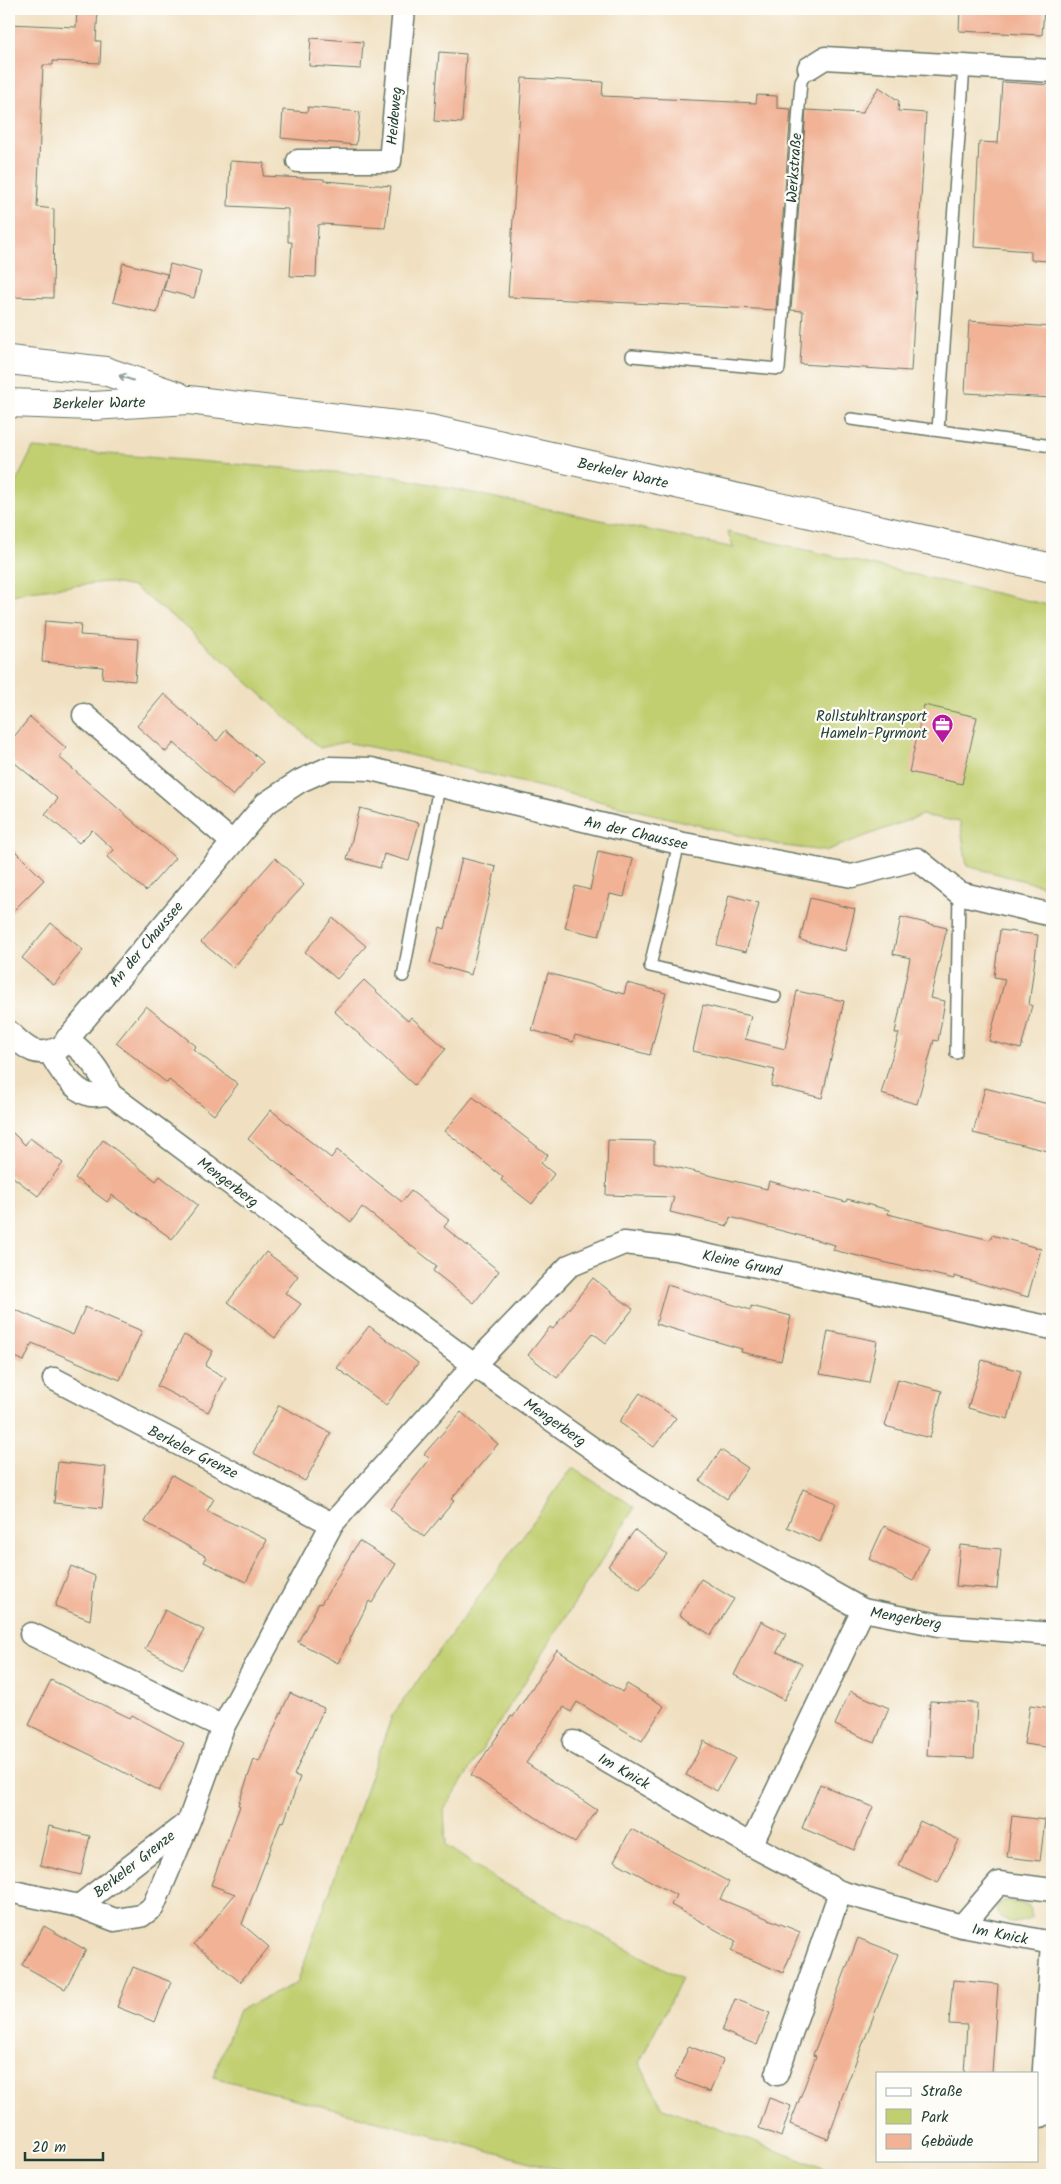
<svg xmlns="http://www.w3.org/2000/svg" width="1061" height="2184" viewBox="0 0 1061 2184" font-family="Kalam,sans-serif">
  <style>
    .green { fill: #c1cf71; stroke: #708652 }
    .building { fill: #f1b295 }
    .lines { fill: none; stroke-linecap: round; stroke-linejoin: round }
    .service-casing { stroke: #687665; stroke-width: 14 }
    .minor-casing { stroke: #687665; stroke-width: 25 }
    .primary-casing { stroke: #687665; stroke-width: 30 }
    .service { stroke: #fff; stroke-width: 11 }
    .minor { stroke: #fff; stroke-width: 22 }
    .primary { stroke: #fff; stroke-width: 28 }
    .oneway { stroke: #8f9e9a }
    .labels { text-anchor: middle; stroke-width: 4.5; stroke-linejoin: round; paint-order: stroke }
    .street-label { font-size: 15px; fill: #1f3d34; stroke: #fdfcf7 }
    .poi-label { font-size: 15px; fill: #1f3d34; stroke: #fdfcf7; text-anchor: end }
  </style>
  <rect width="100%" height="100%" fill="#fdfcf7"/>
  <filter id="ink" filterUnits="userSpaceOnUse"><feTurbulence type="fractalNoise" baseFrequency=".02" numOctaves="2"/><feDisplacementMap in="SourceGraphic" scale="10" xChannelSelector="R" yChannelSelector="G"/><feConvolveMatrix kernelMatrix="1 2 1 2 8 2 1 2 1" color-interpolation-filters="sRGB"/></filter>
  <filter id="wash" filterUnits="userSpaceOnUse"><feTurbulence type="fractalNoise" baseFrequency=".0096" numOctaves="4" result="noise"/><feDisplacementMap in="SourceGraphic" scale="20" xChannelSelector="R" yChannelSelector="G"/><feGaussianBlur stdDeviation="1.12" result="paint"/><feColorMatrix in="noise" values="0 0 0 0 0 0 0 0 0 0 0 0 0 0 0 0 0 1.4 0 .05"/><feComposite in="paint" operator="in"/></filter>
  <g filter="url(#wash)">
    <rect width="100%" height="100%" fill="#f0e0c1"/>
    <g class="green">
      <path d="M33 448 396 477 734 548 727 532 1052 606V888L967 866 960 822 922 815 825 851 784 846 401 753 345 742 320 748 191 631 134 587 106 582 29 591 9 596V496Z"/>
      <path d="M572 1468 635 1507 444 1810 446 1846 499 1881 682 1978 639 2063 663 2108 841 2175H579L213 2077 239 2010 297 1983 392 1716Z"/>
      <path d="M1007 1901 1028 1905 1031 1910V1918C1019 1925 998 1924 996 1908L999 1904Z"/>
    </g>
    <g id="blocks">
      <g class="building">
        <path d="M77 9H98L96 41H101L100 63 53 61V65H43L37 207 54 209 53 298 9 297V24L76 27Z"/>
        <path d="M960 9H1044L1042 35 959 31Z"/>
        <path d="M311 38 363 42 361 69 309 66Z"/>
        <path d="M439 52 466 54 462 123 434 121Z"/>
        <path d="M522 78 603 82 602 96 756 103 757 95 777 96V108L791 109 776 310 508 297Z"/>
        <path d="M1002 82 1052 85V261L1031 260V251L974 247 979 142 998 143Z"/>
        <path d="M879 87 899 101 898 111 926 113 911 371 800 364 803 311 791 310 806 110 863 113 864 109Z"/>
        <path d="M308 107 360 112 356 145 281 138 283 110 307 112Z"/>
        <path d="M230 161 264 163 263 176 324 179V181L391 186 385 228 322 224 318 225 316 277 290 276 292 242H288V209L228 206Z"/>
        <path d="M123 263 167 274 157 313 113 302Z"/>
        <path d="M170 264 201 272 194 298 164 290Z"/>
        <path d="M969 321 1052 327V398L965 393Z"/>
        <path d="M45 621 81 624 80 635 138 639 135 681 102 678 103 667 42 662Z"/>
        <path d="M164 694 217 741 226 730 263 762 233 796 174 743 166 752 137 726Z"/>
        <path d="M924 705 977 717 962 784 909 772Z"/>
        <path d="M30 717 66 748 59 757 175 858 146 891 107 857 114 850 92 830 79 843 45 814 58 799 9 758V743Z"/>
        <path d="M360 808 419 823 409 861 384 854 380 868 347 859Z"/>
        <path d="M9 845 44 880 9 915Z"/>
        <path d="M598 851 633 859 624 897 610 894 599 936 565 928 575 886 590 890Z"/>
        <path d="M275 858 304 885 257 937 258 939 233 968 201 942Z"/>
        <path d="M462 858 496 867 471 975 430 963 440 927 445 929Z"/>
        <path d="M729 895 759 903 746 952 717 945Z"/>
        <path d="M810 898 855 909 845 951 800 940Z"/>
        <path d="M901 917 947 928 930 998 945 1001 938 1041 934 1040 917 1104 881 1094 899 1033H895L910 958 893 954Z"/>
        <path d="M333 918 366 946 337 979 305 952Z"/>
        <path d="M51 923 83 950 54 985 22 958Z"/>
        <path d="M1000 930 1038 935 1029 1005H1032L1021 1049 989 1041 1005 979 994 977Z"/>
        <path d="M548 973 624 994 627 983 666 993 650 1055 575 1035 573 1042 532 1030Z"/>
        <path d="M364 980 408 1021 411 1017 446 1049 414 1085 334 1011Z"/>
        <path d="M797 991 844 1001 822 1098 771 1086 775 1070 693 1051 703 1005 751 1016 745 1039 785 1049Z"/>
        <path d="M146 1006 196 1046 193 1049 238 1084 214 1115 169 1080 167 1083 116 1043Z"/>
        <path d="M985 1088 1052 1105V1152L973 1133Z"/>
        <path d="M473 1097 548 1155 541 1163 554 1174 532 1204 501 1180 503 1177 445 1131Z"/>
        <path d="M271 1110 331 1158 337 1150 402 1202 411 1191 449 1220 444 1227 499 1271 474 1303 433 1271 437 1266 362 1207 351 1222 248 1139Z"/>
        <path d="M9 1129 25 1145 30 1138 63 1163 38 1196 9 1174Z"/>
        <path d="M103 1140 156 1181 160 1176 198 1205 172 1239 112 1195 107 1202 75 1178Z"/>
        <path d="M608 1140 654 1141V1162L767 1189 769 1181 846 1202 847 1199 889 1210 888 1214 990 1240 992 1235 1041 1249 1028 1297 954 1276V1279L833 1250 835 1245 730 1217 728 1226 670 1212 674 1197 606 1195Z"/>
        <path d="M266 1252 298 1276 285 1293 301 1304 275 1338 228 1302Z"/>
        <path d="M593 1278 633 1309 606 1343 593 1333 557 1378 528 1355 550 1327 553 1329Z"/>
        <path d="M667 1285 751 1310V1306L791 1316 781 1361 741 1352 742 1349 656 1324Z"/>
        <path d="M9 1307 73 1335 85 1307 142 1331 120 1380 32 1343 24 1361 9 1354Z"/>
        <path d="M369 1326 418 1363 386 1405 337 1368Z"/>
        <path d="M828 1331 877 1341 869 1383 820 1374Z"/>
        <path d="M184 1335 213 1351 205 1366 226 1378 208 1412 157 1386Z"/>
        <path d="M982 1360 1021 1371 1008 1419 968 1408Z"/>
        <path d="M898 1379 942 1391 930 1438 885 1426Z"/>
        <path d="M640 1393 676 1418 654 1447 619 1422Z"/>
        <path d="M279 1405 331 1433 305 1481 253 1453Z"/>
        <path d="M461 1412 498 1444 451 1499 454 1501 424 1537 390 1509 430 1459 424 1454Z"/>
        <path d="M721 1450 748 1468 727 1499 700 1481Z"/>
        <path d="M58 1462 106 1467 102 1508 54 1503Z"/>
        <path d="M172 1475 214 1499 207 1511 267 1540 246 1582 204 1562 207 1557 145 1522Z"/>
        <path d="M803 1489 836 1503 820 1542 787 1527Z"/>
        <path d="M884 1526 929 1547 913 1581 869 1559Z"/>
        <path d="M635 1530 667 1554 640 1590 608 1566Z"/>
        <path d="M359 1541 396 1564 372 1603 369 1601 338 1663 298 1642 319 1603 321 1604Z"/>
        <path d="M960 1545 1001 1549 997 1589 956 1586Z"/>
        <path d="M71 1566 95 1576 90 1620 55 1606Z"/>
        <path d="M701 1579 734 1599 711 1635 679 1615Z"/>
        <path d="M165 1610 204 1630 183 1669 145 1649Z"/>
        <path d="M761 1621 786 1634 777 1652 802 1664 784 1700 734 1675Z"/>
        <path d="M557 1650 622 1692 627 1684 664 1706 642 1741 577 1702 571 1712 564 1707 526 1763 597 1810 575 1843 471 1775 511 1716 513 1717Z"/>
        <path d="M51 1680 130 1718 132 1715 184 1743 159 1791 95 1757 29 1725Z"/>
        <path d="M850 1691 889 1708 875 1743 835 1725Z"/>
        <path d="M290 1693 324 1708 294 1775 300 1777 284 1822 281 1821 242 1924 269 1947 240 1982 194 1944 235 1894 211 1885 240 1806 238 1805 254 1760 259 1762Z"/>
        <path d="M930 1701 977 1703 974 1758 927 1756Z"/>
        <path d="M1030 1705 1052 1708V1748L1024 1744Z"/>
        <path d="M704 1741 735 1758 717 1791 686 1775Z"/>
        <path d="M820 1784 873 1807 854 1850 802 1828Z"/>
        <path d="M1012 1816 1045 1820 1040 1861 1007 1857Z"/>
        <path d="M920 1821 959 1840 938 1883 899 1865Z"/>
        <path d="M49 1826 90 1836 81 1875 40 1865Z"/>
        <path d="M631 1829 729 1882 720 1899 800 1932 783 1973 731 1951 736 1941 671 1905 676 1895 614 1861Z"/>
        <path d="M44 1926 86 1950 65 1989 22 1965Z"/>
        <path d="M858 1938 898 1954 840 2102H841L828 2139 790 2124 816 2056 813 2055Z"/>
        <path d="M133 1967 171 1982 155 2022 117 2007Z"/>
        <path d="M953 1980 998 1984 992 2073H964L967 2025 949 2024Z"/>
        <path d="M735 1999 770 2013 757 2045 722 2031Z"/>
        <path d="M689 2046 723 2060 710 2092 675 2078Z"/>
        <path d="M769 2098 791 2106 781 2137 759 2128Z"/>
      </g>
    </g>
  </g>
  <g filter="url(#ink)">
    <use href="#blocks" fill-opacity="0" stroke="#687665" stroke-width="1"/>
    <g class="lines">
      <defs>
        <g id="service">
          <path d="M632 356 779 369 801 81 809 68"/>
          <path d="M851 419 1052 446"/>
          <path d="M938 430 964 66"/>
          <path d="M679 843 650 966 775 996"/>
          <path d="M403 976 439 787"/>
          <path d="M956 1053 959 893"/>
        </g>
        <g id="minor">
          <path d="M809 68 825 58 1052 71"/>
          <path d="M298 161H390L404 9"/>
          <path d="M84 715 232 842"/>
          <path d="M9 1032C27 1049 36 1059 61 1047L265 804 300 781 329 768 371 769 679 843 852 876 917 859 959 893 1052 915"/>
          <path d="M67 1039C88 1055 100 1070 110 1094L474 1365 630 1475 693 1515 863 1610 939 1625 1052 1634"/>
          <path d="M50 1052C57 1066 73 1091 90 1095 95 1096 104 1094 110 1094"/>
          <path d="M54 1379 332 1524"/>
          <path d="M31 1634 223 1727"/>
          <path d="M574 1742 751 1845 840 1892 962 1926 1052 1943 1041 2116"/>
          <path d="M751 1845 863 1610"/>
          <path d="M9 1891 79 1906 115 1920 141 1916 153 1907 189 1821 223 1727 332 1524 474 1365 569 1266 624 1243 676 1249 1052 1328"/>
          <path d="M79 1906 187 1823"/>
          <path d="M962 1926 999 1883 1052 1890"/>
          <path d="M777 2074 840 1892"/>
        </g>
        <g id="primary">
          <path d="M9 360 105 371 178 396"/>
          <path d="M9 403 93 406 189 400 430 429 1052 568"/>
        </g>
      </defs>
      <use href="#service" class="service-casing"/>
      <use href="#minor" class="minor-casing"/>
      <use href="#primary" class="primary-casing"/>
      <use href="#service" class="service"/>
      <use href="#minor" class="minor"/>
      <use href="#primary" class="primary"/>
    </g>
    <defs><path id="oneway-shaft" d="M-6 0H5M1.5-3L5.5 0L1.5 3" fill="none" stroke-width="1.6" stroke-linecap="round" stroke-linejoin="round" transform="scale(1.25)"/></defs>
    <use class="oneway" href="#oneway-shaft" transform="translate(126 378) rotate(-161)"/>
  </g>
  <defs>
    <symbol id="office-pin" viewBox="-11 -11 22 30"><path d="M0 17L-7.5 6A9.5 9.5 0 1 1 7.5 6Z" fill="#b5179e" stroke="#fdfcf7"/><path d="M-6-3h4V-5.5h4V-3h4V5H-6ZM-1-4.5V-3h2v-1.5ZM-6 0V1H6V0Z" fill="#fff"/></symbol>
  </defs>
  <g fill-rule="evenodd">
    <use href="#office-pin" x="930" y="712" width="25" height="34"/>
  </g>
  <g class="labels">
    <g class="street-label">
      <text transform="translate(394 116) rotate(-85)" y="5">Heideweg</text>
      <text transform="translate(794 168) rotate(-86)" y="5">Werkstraße</text>
      <text transform="translate(99 403) rotate(-1)" y="5">Berkeler Warte</text>
      <text transform="translate(623 473) rotate(13)" y="5">Berkeler Warte</text>
      <text transform="translate(636 833) rotate(13)" y="5">An der Chaussee</text>
      <text transform="translate(146 944) rotate(-50)" y="5">An der Chaussee</text>
      <text transform="translate(228 1182) rotate(37)" y="5">Mengerberg</text>
      <text transform="translate(742 1263) rotate(12)" y="5">Kleine Grund</text>
      <text transform="translate(555 1422) rotate(35)" y="5">Mengerberg</text>
      <text transform="translate(193 1452) rotate(27)" y="5">Berkeler Grenze</text>
      <text transform="translate(906 1618) rotate(10)" y="5">Mengerberg</text>
      <text transform="translate(624 1771) rotate(30)" y="5">Im Knick</text>
      <text transform="translate(134 1864) rotate(-38)" y="5">Berkeler Grenze</text>
      <text transform="translate(1000 1934) rotate(11)" y="5">Im Knick</text>
    </g>
    <g class="poi-label">
      <text x="927" y="721">Rollstuhltransport<tspan x="927" dy="17">Hameln-Pyrmont</tspan></text>
    </g>
  </g>
  <rect width="1061" height="2184" fill="none" stroke="#fdfcf7" stroke-width="30"/>
  <rect x="876" y="2072" width="162" height="90" fill="#fdfcf7" stroke="#a4b0a9"/>
  <rect x="886" y="2088" width="25" height="8" fill="#ffffff" stroke="#a4b0a9"/>
  <text x="921" y="2096" font-size="15" fill="#1f3d34">Straße</text>
  <rect x="886" y="2109" width="25" height="15" fill="#c1cf71" stroke="#a4b0a9"/>
  <text x="921" y="2122" font-size="15" fill="#1f3d34">Park</text>
  <rect x="886" y="2134" width="25" height="15" fill="#f1b295" stroke="#a4b0a9"/>
  <text x="921" y="2146" font-size="15" fill="#1f3d34">Gebäude</text>
  <path d="M25 2152v8h78v-8" fill="none" stroke="#1f3d34" stroke-width="2.5"/>
  <text x="32" y="2152" font-size="15" fill="#1f3d34" stroke="#fdfcf7" stroke-width="4" paint-order="stroke">20 m</text>
</svg>
